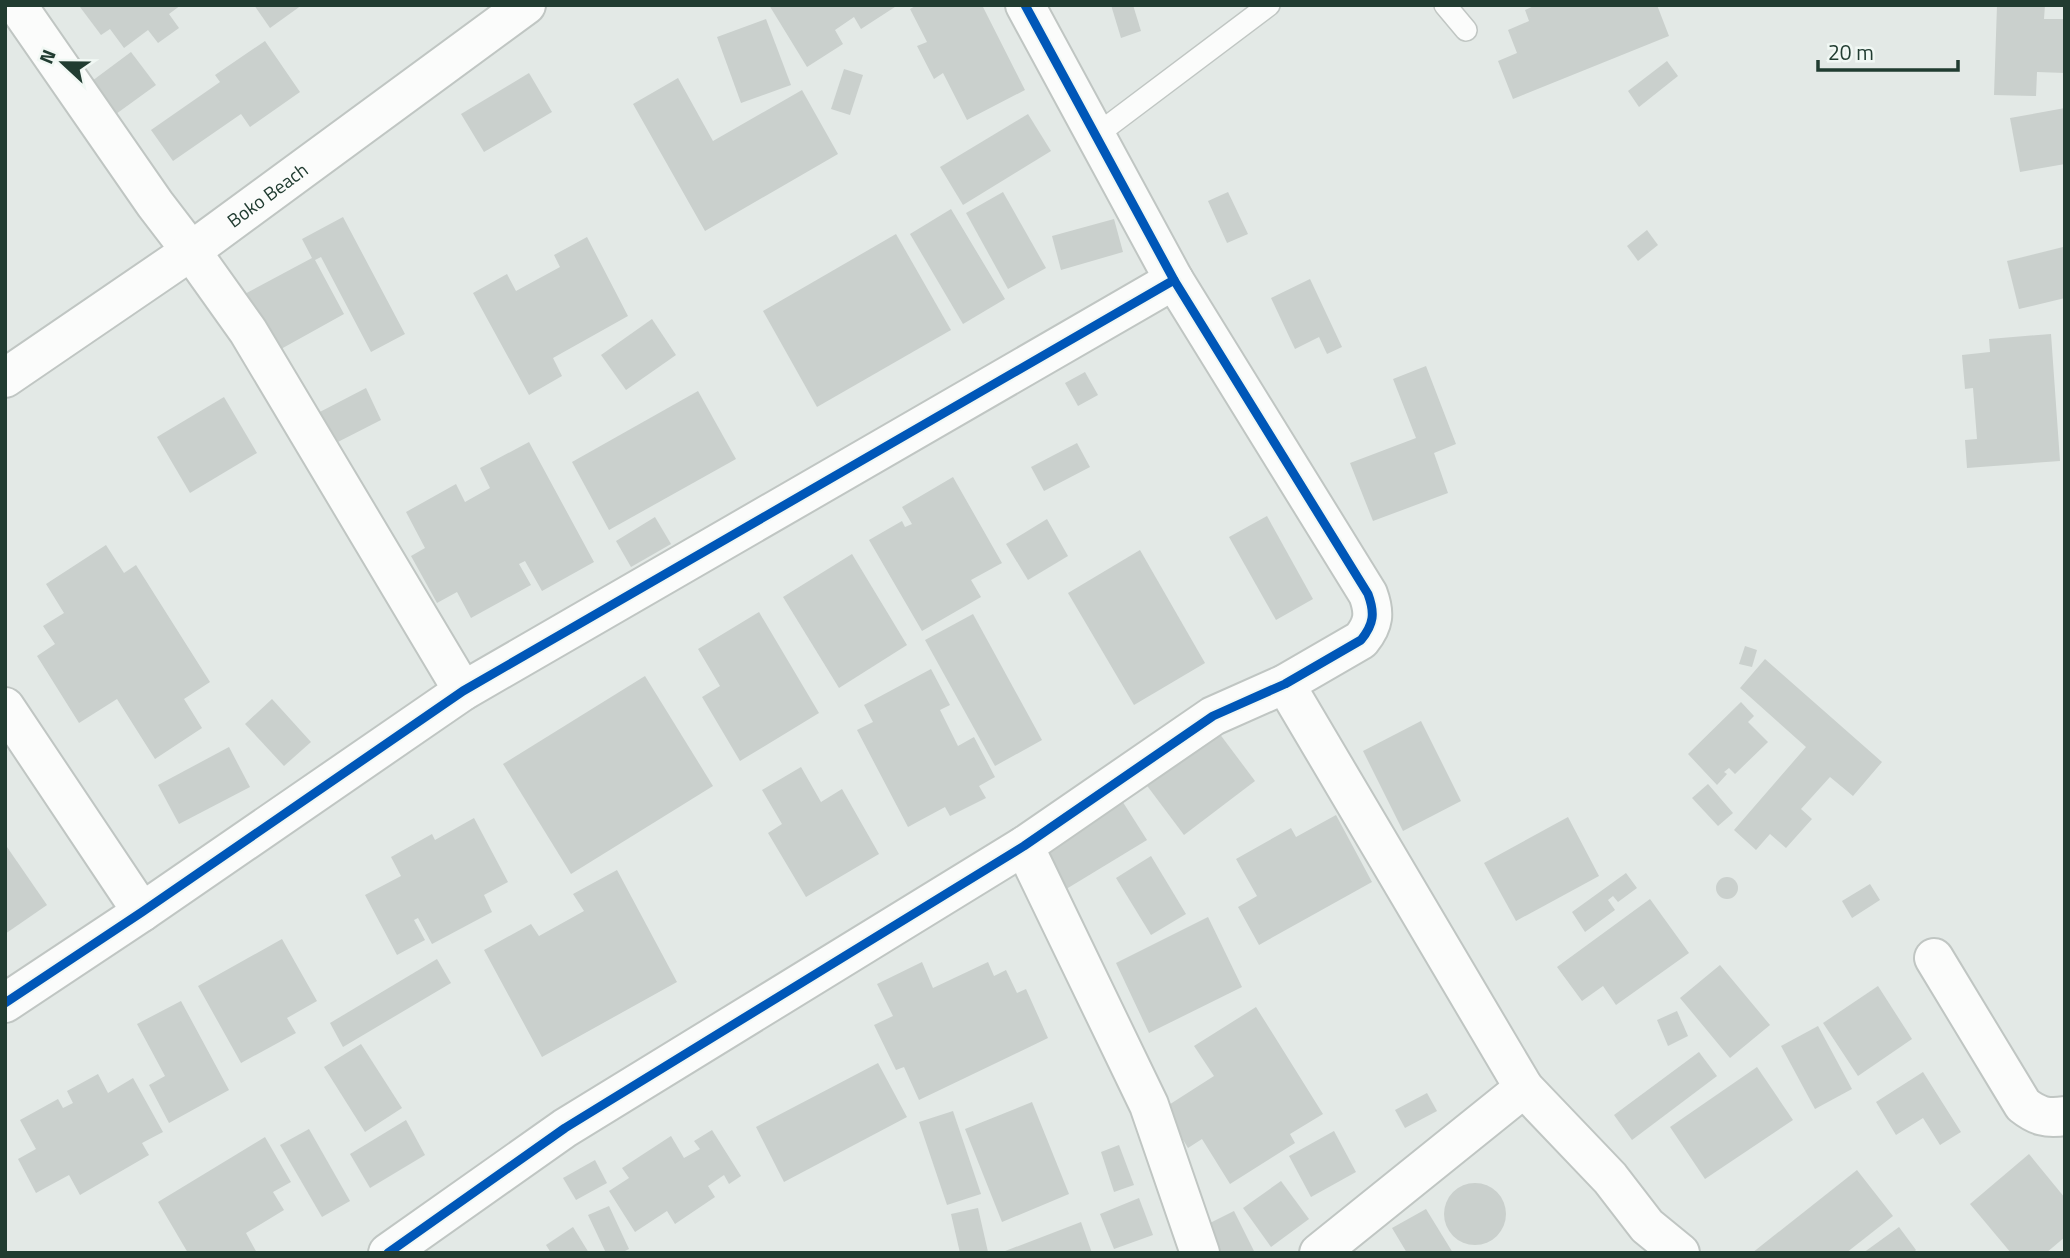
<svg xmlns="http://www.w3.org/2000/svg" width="2070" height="1258" viewBox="0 0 2070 1258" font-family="'Titillium Web',sans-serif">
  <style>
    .building { fill: #cad0cd }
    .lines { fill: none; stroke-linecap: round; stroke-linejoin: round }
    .lane-casing { stroke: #c0c6c3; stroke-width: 24 }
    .street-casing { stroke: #c0c6c3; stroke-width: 42 }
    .lane { stroke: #fbfcfb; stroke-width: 21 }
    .street { stroke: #fbfcfb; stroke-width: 38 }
    .cycleway-casing { stroke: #f1f8f4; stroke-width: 13 }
    .cycleway { stroke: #0057b8; stroke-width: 9 }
    .labels { text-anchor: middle; stroke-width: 5; stroke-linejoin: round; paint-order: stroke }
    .street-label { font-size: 19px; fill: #213c31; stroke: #f1f8f4 }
  </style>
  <rect width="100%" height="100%" fill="#e3e9e6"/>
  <g class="building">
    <path d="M81 5H181L169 14 179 28 158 43 148 30 124 48 110 29 101 35 80 7Z"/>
    <path d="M254 5H302L270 28Z"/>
    <path d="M769 5H898L861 29 854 17 835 30 843 44 807 67Z"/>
    <path d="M917 5H982L1025 90 967 120 943 73 934 79 917 46 927 42 910 9Z"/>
    <path d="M1111 5H1133L1141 31 1121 38Z"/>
    <path d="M1536 5H1657L1669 36 1513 99 1498 61 1517 53 1508 30 1529 21 1525 10Z"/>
    <path d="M1997 5H2045L2044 19H2065V73L2037 72 2036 96 1994 95Z"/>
    <path d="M766 19 791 85 741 103 717 37Z"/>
    <path d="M265 41 300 92 250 127 241 114 173 161 151 130 220 82 215 75Z"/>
    <path d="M131 52 156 85 116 114 92 81Z"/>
    <path d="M1667 61 1678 76 1639 107 1628 91Z"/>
    <path d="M844 69 863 75 850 115 831 109Z"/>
    <path d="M529 73 552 112 484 152 461 114Z"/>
    <path d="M678 78 713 141 802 90 838 154 705 231 633 104Z"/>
    <path d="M2065 108V164L2020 172 2010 118Z"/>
    <path d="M1028 114 1051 151 963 205 940 167Z"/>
    <path d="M1003 192 1046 268 1008 289 966 213Z"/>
    <path d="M1228 192 1248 234 1227 243 1208 201Z"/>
    <path d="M951 209 1005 299 963 324 910 234Z"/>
    <path d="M343 217 405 334 371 352 321 257 315 260 344 314 272 354 241 296 312 258 302 239Z"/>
    <path d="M1114 219 1123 252 1061 270 1052 236Z"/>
    <path d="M1647 230 1658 245 1638 261 1627 246Z"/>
    <path d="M896 234 951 330 817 407 763 311Z"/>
    <path d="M587 237 628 316 553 358 562 376 529 395 473 293 507 274 516 291 560 267 554 255Z"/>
    <path d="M2063 247 2065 298 2019 309 2007 261Z"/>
    <path d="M1310 279 1342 347 1327 354 1319 337 1295 349 1271 298Z"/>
    <path d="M652 319 676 355 626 390 601 355Z"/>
    <path d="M2051 334 2060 461 1967 468 1965 440 1977 439 1973 388 1965 389 1962 355 1990 352 1989 339Z"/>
    <path d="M1426 366 1456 444 1434 453 1448 493 1373 521 1350 463 1416 438 1393 379Z"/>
    <path d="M1085 372 1098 395 1078 406 1065 383Z"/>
    <path d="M366 388 381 420 330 446 314 415Z"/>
    <path d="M698 391 736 459 609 530 572 462Z"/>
    <path d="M224 397 257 453 190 493 157 437Z"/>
    <path d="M529 442 594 562 542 591 525 561 519 564 531 585 471 618 457 592 437 603 411 556 425 548 406 512 456 484 465 502 490 488 480 468Z"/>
    <path d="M1077 443 1090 467 1044 491 1031 467Z"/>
    <path d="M953 477 1002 563 971 580 981 597 922 631 869 540 902 521 905 527 912 524 902 507Z"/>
    <path d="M1267 516 1313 599 1276 620 1229 537Z"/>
    <path d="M655 517 671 544 631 567 616 541Z"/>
    <path d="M1047 519 1068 556 1028 580 1006 544Z"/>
    <path d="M106 545 124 573 136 565 210 682 184 699 202 728 155 759 117 699 79 723 37 656 55 644 43 626 64 613 46 584Z"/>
    <path d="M1140 550 1205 663 1134 705 1068 593Z"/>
    <path d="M852 554 907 645 839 688 783 597Z"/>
    <path d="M759 612 819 713 740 761 702 697 720 686 698 649Z"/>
    <path d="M973 614 1042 740 995 766 925 640Z"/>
    <path d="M1745 646 1757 650 1752 667 1739 664Z"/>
    <path d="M1765 659 1882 762 1853 796 1830 777 1801 809 1812 819 1786 848 1770 834 1756 850 1734 830 1806 747 1740 688Z"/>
    <path d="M931 669 950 705 940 710 958 746 974 737 995 777 979 786 986 798 950 816 945 807 908 827 857 730 873 722 864 705Z"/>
    <path d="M645 676 713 786 571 874 503 764Z"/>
    <path d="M272 699 311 742 284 766 245 724Z"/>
    <path d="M1741 702 1754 716 1748 722 1768 742 1735 774 1729 768 1724 772 1727 774 1717 785 1688 754Z"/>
    <path d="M1210 721 1255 781 1184 835 1139 775Z"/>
    <path d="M1421 721 1461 801 1403 831 1363 751Z"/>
    <path d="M229 747 250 787 179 824 158 785Z"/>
    <path d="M801 767 821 802 842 789 879 854 806 897 768 833 782 824 762 790Z"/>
    <path d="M1708 784 1733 813 1718 826 1692 798Z"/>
    <path d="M1119 796 1147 840 1063 891 1036 846Z"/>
    <path d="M1336 815 1372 882 1259 945 1238 907 1257 896 1236 859 1291 828 1296 837Z"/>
    <path d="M1568 817 1599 876 1516 921 1484 863Z"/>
    <path d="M474 818 508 882 484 895 492 912 432 944 418 918 414 920 425 940 397 955 365 895 401 876 391 857 432 834 435 840Z"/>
    <path d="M7 847 47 905 5 934V849Z"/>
    <path d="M1151 856 1186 914 1151 935 1116 878Z"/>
    <path d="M617 870 677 982 542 1057 484 950 531 924 539 936 584 911 573 894Z"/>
    <path d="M1626 873 1637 888 1618 902 1613 896 1608 900 1615 910 1585 932 1572 912Z"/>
    <circle cx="1727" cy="888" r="11"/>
    <path d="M1870 884 1880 900 1852 918 1842 901Z"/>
    <path d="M1650 899 1689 953 1616 1005 1603 986 1582 1001 1557 967Z"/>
    <path d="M1208 917 1242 987 1149 1033 1116 963Z"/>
    <path d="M282 939 317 1001 287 1018 296 1033 241 1063 198 986Z"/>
    <path d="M437 959 451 983 343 1047 330 1023Z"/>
    <path d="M922 962 933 988 988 962 994 976 1006 970 1017 993 1026 989 1048 1038 919 1100 904 1067 896 1070 874 1025 893 1016 877 984Z"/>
    <path d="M1720 965 1770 1025 1730 1058 1680 998Z"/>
    <path d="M1878 986 1912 1039 1858 1076 1823 1023Z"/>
    <path d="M181 1001 229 1090 169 1123 149 1085 165 1076 137 1024Z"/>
    <path d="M1256 1007 1323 1114 1290 1134 1295 1143 1230 1184 1202 1139 1188 1148 1164 1108 1214 1076 1194 1046Z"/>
    <path d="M1677 1011 1688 1036 1668 1046 1657 1020Z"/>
    <path d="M1818 1026 1852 1089 1815 1109 1781 1046Z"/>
    <path d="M361 1044 402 1108 365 1132 324 1067Z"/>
    <path d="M1699 1052 1717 1076 1632 1140 1614 1115Z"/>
    <path d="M878 1063 907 1117 784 1182 756 1127Z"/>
    <path d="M1757 1067 1793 1120 1705 1179 1670 1127Z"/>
    <path d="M1923 1072 1961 1132 1940 1145 1923 1118 1896 1135 1876 1102Z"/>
    <path d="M98 1074 108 1093 133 1078 163 1132 142 1143 149 1155 80 1195 69 1175 36 1193 18 1159 36 1149 20 1120 58 1099 63 1108 73 1103 67 1091Z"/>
    <path d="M1427 1093 1437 1111 1405 1128 1395 1110Z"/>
    <path d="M1032 1102 1069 1194 1002 1222 965 1129Z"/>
    <path d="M953 1111 981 1194 947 1205 919 1122Z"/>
    <path d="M406 1120 425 1155 370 1188 350 1154Z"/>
    <path d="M309 1129 350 1201 322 1217 280 1145Z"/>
    <path d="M712 1130 741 1176 729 1184 724 1175 708 1186 715 1197 675 1224 667 1211 635 1232 609 1191 629 1178 622 1168 671 1136 684 1158 700 1149 694 1141Z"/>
    <path d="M1334 1131 1356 1172 1311 1197 1289 1156Z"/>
    <path d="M265 1137 291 1182 273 1192 284 1210 246 1233 257 1253H188L158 1202Z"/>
    <path d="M1119 1145 1134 1185 1114 1192 1101 1152Z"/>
    <path d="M2029 1154 2065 1198V1237L2046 1253H2011L1970 1204Z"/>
    <path d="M595 1160 607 1183 576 1200 563 1178Z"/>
    <path d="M1857 1170 1893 1216 1846 1253H1752Z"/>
    <path d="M1281 1181 1309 1219 1271 1247 1243 1208Z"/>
    <circle cx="1475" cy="1214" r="31"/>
    <path d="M1139 1198 1153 1235 1114 1249 1100 1214Z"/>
    <path d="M609 1206 629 1249 621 1253H606L588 1215Z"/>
    <path d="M978 1208 988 1252 960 1253 951 1214Z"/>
    <path d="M1426 1209 1453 1253H1407L1392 1228Z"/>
    <path d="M1234 1211 1255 1253H1210L1198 1229Z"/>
    <path d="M1081 1222 1092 1253H1000Z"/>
    <path d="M573 1227 589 1253H551L546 1245Z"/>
    <path d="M1899 1227 1916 1250 1913 1253H1863Z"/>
  </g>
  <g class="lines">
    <defs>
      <g id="lane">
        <path d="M1445 5 1466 30"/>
        <path d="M1095 136 1269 5"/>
      </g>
      <g id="street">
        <path d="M17 5 155 204 191 251 248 331 463 691"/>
        <path id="s1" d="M5 378 191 251 526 5"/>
        <path d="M1285 684 1524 1088 1610 1178 1647 1226 1680 1253"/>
        <path d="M5 707 142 912"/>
        <path d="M1024 846 1149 1105 1200 1253"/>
        <path d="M1934 958 2023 1105C2037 1116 2047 1119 2065 1116"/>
        <path d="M5 1003 142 912 463 691 1174 280"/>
        <path d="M388 1253 565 1128 1024 846 1213 716 1285 684 1361 640C1374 624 1375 613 1368 594L1174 280 1025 5"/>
        <path d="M1319 1253 1524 1088"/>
      </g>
    </defs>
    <use href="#lane" class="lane-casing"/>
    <use href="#street" class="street-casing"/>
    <use href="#lane" class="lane"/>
    <use href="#street" class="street"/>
    <defs>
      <g id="cycleway">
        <path d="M5 1003 142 912 463 691 1174 280"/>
        <path d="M388 1253 565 1128 1024 846 1213 716 1285 684 1361 640C1374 624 1375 613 1368 594L1174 280 1025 5"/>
      </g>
    </defs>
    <use href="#cycleway" class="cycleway-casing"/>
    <use href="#cycleway" class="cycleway"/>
  </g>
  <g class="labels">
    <g class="street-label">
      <text dy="7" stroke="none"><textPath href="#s1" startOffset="320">Boko Beach</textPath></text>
    </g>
  </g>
  <rect width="2070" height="1258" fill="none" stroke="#213c31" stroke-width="14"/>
  <g transform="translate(63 63) rotate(292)" stroke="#f1f8f4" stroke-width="5" paint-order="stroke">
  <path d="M0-5L12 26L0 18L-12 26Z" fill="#213c31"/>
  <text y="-10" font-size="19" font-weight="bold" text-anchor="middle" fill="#213c31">N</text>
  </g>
  <path d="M1818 60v10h140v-10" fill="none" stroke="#213c31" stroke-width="3.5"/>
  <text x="1828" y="60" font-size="21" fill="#213c31" stroke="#f1f8f4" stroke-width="5" paint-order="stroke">20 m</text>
</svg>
